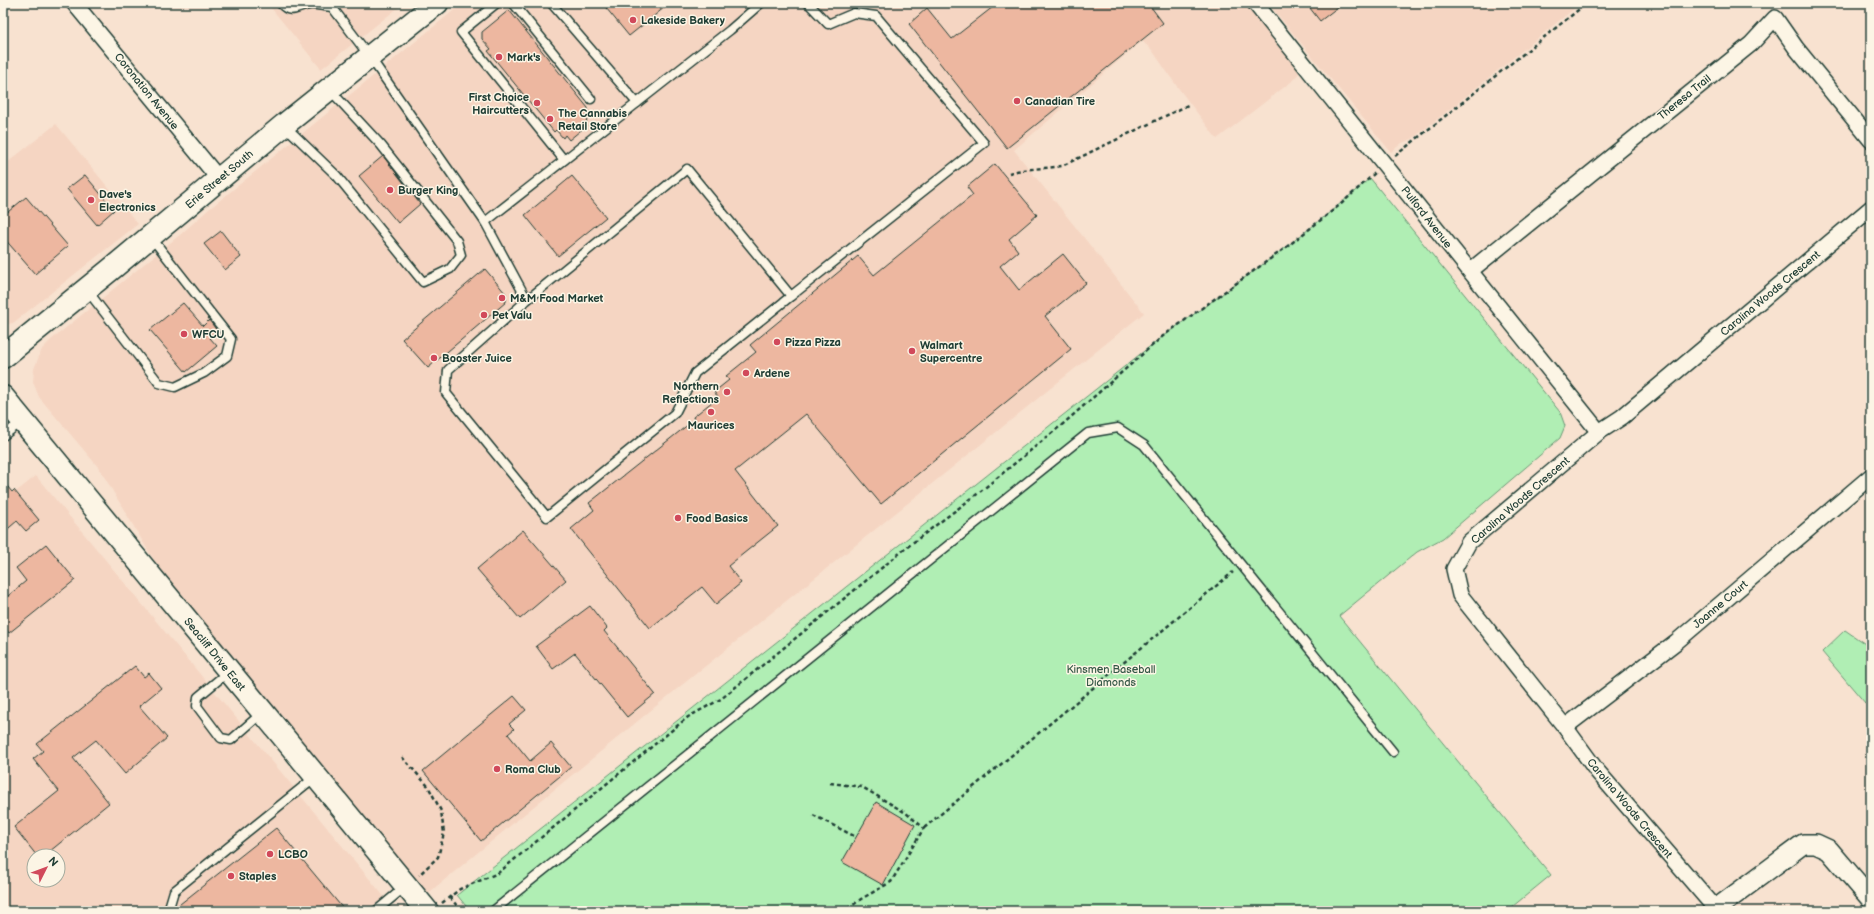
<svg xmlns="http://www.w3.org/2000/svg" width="1874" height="914" viewBox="0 0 1874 914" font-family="'Balsamiq Sans',sans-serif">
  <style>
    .built { fill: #f5d5c2; fill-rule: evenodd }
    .green { fill: #b0eeb4; stroke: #689674 }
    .building { fill: #edb7a0; stroke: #1f3d34 }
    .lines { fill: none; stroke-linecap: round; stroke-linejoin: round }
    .service-casing { stroke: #1f3d34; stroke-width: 11 }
    .minor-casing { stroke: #1f3d34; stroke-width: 18 }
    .tertiary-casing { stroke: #1f3d34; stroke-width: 22 }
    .secondary-casing { stroke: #1f3d34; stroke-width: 25 }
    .path { stroke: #1f3d34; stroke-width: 2.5; stroke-dasharray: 4 3; stroke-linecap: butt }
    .service { stroke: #fcf5e5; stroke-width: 8 }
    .minor { stroke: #fcf5e5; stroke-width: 15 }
    .tertiary { stroke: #fcf5e5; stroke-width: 19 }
    .secondary { stroke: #fcf5e5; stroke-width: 22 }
    .poi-dot { fill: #d1495b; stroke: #fcf5e5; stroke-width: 1.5 }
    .labels { text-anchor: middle; stroke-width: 3; stroke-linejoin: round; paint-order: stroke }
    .poi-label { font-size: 11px; font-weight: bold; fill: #1f3d34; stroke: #fcf5e5; text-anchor: start }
    .street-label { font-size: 11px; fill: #1f3d34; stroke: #fcf5e5 }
    .park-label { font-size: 11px; fill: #355847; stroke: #fcf5e5 }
  </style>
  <rect width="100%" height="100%" fill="#f8e2d0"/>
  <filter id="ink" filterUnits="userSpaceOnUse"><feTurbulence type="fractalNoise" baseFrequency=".025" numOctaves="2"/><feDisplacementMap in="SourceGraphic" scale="8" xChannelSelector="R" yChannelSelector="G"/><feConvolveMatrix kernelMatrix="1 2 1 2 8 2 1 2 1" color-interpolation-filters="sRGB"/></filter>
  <g filter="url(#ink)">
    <g class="built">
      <path d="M267 3H404L321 69Z"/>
      <path d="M463 3H1244L1300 72 1291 82 1217 139 1176 85 1152 50 1142 41 1014 150 1144 313 672 693 426 895 155 562 99 468 39 397 33 382 34 369 42 349 51 340 181 234 208 210Z"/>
      <path d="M1268 3H1581L1454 106 1412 139 1402 143 1391 152Z"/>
      <path d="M56 124 138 224 13 323 3 325V166Z"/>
      <path d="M36 476 396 911H3V502ZM34 856H58V880H34Z"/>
    </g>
    <g class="green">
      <path d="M1370 178 1560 412 1565 426 1560 438 1443 538 1417 552 1339 616 1551 875 1507 911H470L457 895 1163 336C1234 286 1305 236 1370 178Z"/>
      <path d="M1845 630 1871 648V710L1822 652Z"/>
    </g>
    <g class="building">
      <path d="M602 3H670L629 36Z"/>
      <path d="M998 3H1148L1163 23 1007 148 909 24 927 8 952 39Z"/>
      <path d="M1306 3H1343L1320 21Z"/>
      <path d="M509 10 588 108 586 126 569 140 565 135 563 138 556 130 554 132 488 51 491 49 482 39V32Z"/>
      <path d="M383 156 420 204 398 223 359 176Z"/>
      <path d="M995 164 1037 215 1009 239 1018 251 1000 266 1019 290 1063 254 1086 283 1045 316 1071 349 881 504 806 414 735 471 778 526 728 566 741 583 716 604 702 587 650 628 571 529 594 510 589 503 694 420 693 417 718 397 714 392 729 380 726 376 756 352 750 345 858 256 874 275 973 195 967 187Z"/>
      <path d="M85 175 114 210 97 225 67 189Z"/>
      <path d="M572 176 606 217 558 256 525 215Z"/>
      <path d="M26 197 68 246 35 274 3 237V216Z"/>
      <path d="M221 231 241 257 225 270 204 244Z"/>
      <path d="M485 269 506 294V302L428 368 402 339Z"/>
      <path d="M183 303 203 326 209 320 218 332 210 338 217 346 186 372 150 330Z"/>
      <path d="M3 481 12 492 14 490 39 520 26 531 17 521 3 533Z"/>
      <path d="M523 530 566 580 520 619 477 569Z"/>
      <path d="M46 544 75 580 9 633 3 625V600L26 581 16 568Z"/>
      <path d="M590 606 607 628 604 631 655 694 627 717 575 653 553 669 536 646Z"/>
      <path d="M135 666 144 677 149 673 161 688 139 706 167 738 125 774 96 740 73 758 109 803 44 856H37L14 827 59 791 33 759 43 751 37 744Z"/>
      <path d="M514 696 526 710 509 724 514 729 508 734 530 761 551 743 571 767 481 841 423 771Z"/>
      <path d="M876 802 915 825 883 885 842 862Z"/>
      <path d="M276 828 345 911H174L175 908Z"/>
    </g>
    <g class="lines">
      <defs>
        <g id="service">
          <path d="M280 3C291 16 297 7 309 5 316 4 325 7 332 7"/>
          <path d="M333 3 332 7 370 57 485 222 527 300 448 370 446 393 547 517 675 413 695 373 791 296 687 169 527 300"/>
          <path d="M497 3 461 32 564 160"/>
          <path d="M513 3 591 99"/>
          <path d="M551 3 637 103 730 30 761 3"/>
          <path d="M285 126 337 176 423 282 450 269 461 255 457 241 381 145 330 90"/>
          <path d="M485 222 637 103"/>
          <path d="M87 290 159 383 175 387 204 373 227 356 231 339 151 237"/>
          <path d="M791 296 984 143 876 16 854 13 828 24 808 3"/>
          <path d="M3 436 21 422"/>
          <path d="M228 672 198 697 197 706 221 738 231 740 262 713"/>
          <path d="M168 911 174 891 315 777"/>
          <path d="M376 911 406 886"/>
          <path d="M493 911 1088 433 1118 428 1144 445 1393 752"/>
        </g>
        <g id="minor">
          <path d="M74 3 219 179"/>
          <path d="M1255 3 1599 432"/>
          <path d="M1470 271 1751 44 1775 18 1796 48 1871 140"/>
          <path d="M1565 727 1676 642 1871 476"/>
          <path d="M1716 909 1597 771 1565 727 1460 595 1454 569 1469 542 1599 432 1622 417 1871 208"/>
        </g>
        <path id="tertiary" d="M1713 911 1803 844H1816L1829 850 1871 899"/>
        <g id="secondary">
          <path d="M3 357 115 266 284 125 437 3"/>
          <path d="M3 397 427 911"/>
        </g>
      </defs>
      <use href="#service" class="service-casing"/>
      <use href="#minor" class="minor-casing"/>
      <use href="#tertiary" class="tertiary-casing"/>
      <use href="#secondary" class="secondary-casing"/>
      <g class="path">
        <path d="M1395 156 1587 3"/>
        <path d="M1009 173C1026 168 1044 169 1062 166L1188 105"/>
        <path d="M402 757 428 786 441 811 444 833 438 857 419 875"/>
        <path d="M830 783 862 787 906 813 924 828 891 882 861 899 845 911"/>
        <path d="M813 815 856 837"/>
        <path d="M924 828 1233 572"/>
        <path d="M450 897 461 911"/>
        <path d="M442 903 460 889 498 873 688 717 721 699 911 544 976 495 1063 424 1163 336 1284 249 1341 204 1375 173"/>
      </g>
      <use href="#service" class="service"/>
      <use href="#minor" class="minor"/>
      <use href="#tertiary" class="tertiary"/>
      <use href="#secondary" class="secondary"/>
    </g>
  </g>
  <g class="poi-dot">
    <circle cx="633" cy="20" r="4"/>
    <circle cx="499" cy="57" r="4"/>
    <circle cx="1017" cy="101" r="4"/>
    <circle cx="537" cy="103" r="4"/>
    <circle cx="550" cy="119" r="4"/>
    <circle cx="390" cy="190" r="4"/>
    <circle cx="91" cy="200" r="4"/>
    <circle cx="502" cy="298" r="4"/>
    <circle cx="484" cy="315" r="4"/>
    <circle cx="184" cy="334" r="4"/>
    <circle cx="777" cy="342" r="4"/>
    <circle cx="912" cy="351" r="4"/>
    <circle cx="434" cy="358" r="4"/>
    <circle cx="746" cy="373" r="4"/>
    <circle cx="727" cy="392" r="4"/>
    <circle cx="711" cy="412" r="4"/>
    <circle cx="678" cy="518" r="4"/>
    <circle cx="497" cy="769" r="4"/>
    <circle cx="270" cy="854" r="4"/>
    <circle cx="231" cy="876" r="4"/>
  </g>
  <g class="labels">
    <g class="poi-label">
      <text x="641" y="24">Lakeside Bakery</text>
      <text x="507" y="61">Mark's</text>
      <text x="529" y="101" text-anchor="end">First Choice<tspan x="529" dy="13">Haircutters</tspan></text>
      <text x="1025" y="105">Canadian Tire</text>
      <text x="558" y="117">The Cannabis<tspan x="558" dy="13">Retail Store</tspan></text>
      <text x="398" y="194">Burger King</text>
      <text x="99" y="198">Dave's<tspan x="99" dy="13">Electronics</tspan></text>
      <text x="510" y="302">M&amp;M Food Market</text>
      <text x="492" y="319">Pet Valu</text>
      <text x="192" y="338">WFCU</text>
      <text x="785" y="346">Pizza Pizza</text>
      <text x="920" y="349">Walmart<tspan x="920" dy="13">Supercentre</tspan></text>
      <text x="442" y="362">Booster Juice</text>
      <text x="754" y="377">Ardene</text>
      <text x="719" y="390" text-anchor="end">Northern<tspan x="719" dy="13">Reflections</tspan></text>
      <text x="711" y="429" text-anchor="middle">Maurices</text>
      <text x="686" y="522">Food Basics</text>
      <text x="505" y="773">Roma Club</text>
      <text x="278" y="858">LCBO</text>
      <text x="239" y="880">Staples</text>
    </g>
    <g class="street-label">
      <text transform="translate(147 91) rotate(51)" y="4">Coronation Avenue</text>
      <text transform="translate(1684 97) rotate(-39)" y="4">Theresa Trail</text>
      <text transform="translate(219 179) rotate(-40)" y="4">Erie Street South</text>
      <text transform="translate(1427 217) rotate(52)" y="4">Pulford Avenue</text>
      <text transform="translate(1770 293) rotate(-40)" y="4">Carolina Woods Crescent</text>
      <text transform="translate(1520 500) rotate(-41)" y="4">Carolina Woods Crescent</text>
      <text transform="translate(1720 604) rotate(-40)" y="4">Joanne Court</text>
      <text transform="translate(215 654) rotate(51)" y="4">Seacliff Drive East</text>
      <text transform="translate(1630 808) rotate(50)" y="4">Carolina Woods Crescent</text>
    </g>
    <g class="park-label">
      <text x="1111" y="673">Kinsmen Baseball<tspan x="1111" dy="13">Diamonds</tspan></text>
    </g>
  </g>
  <rect width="1874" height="914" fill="none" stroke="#fcf5e5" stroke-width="16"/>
  <rect x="8" y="8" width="1858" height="898" fill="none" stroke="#1f3d34" stroke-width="1.5" filter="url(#ink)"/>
  <g transform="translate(46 868) rotate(48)"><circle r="19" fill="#fcf5e5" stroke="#a4ab9e"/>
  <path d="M0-3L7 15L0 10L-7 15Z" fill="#d1495b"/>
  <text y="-6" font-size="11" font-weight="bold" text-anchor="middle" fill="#1f3d34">N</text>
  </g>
</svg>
